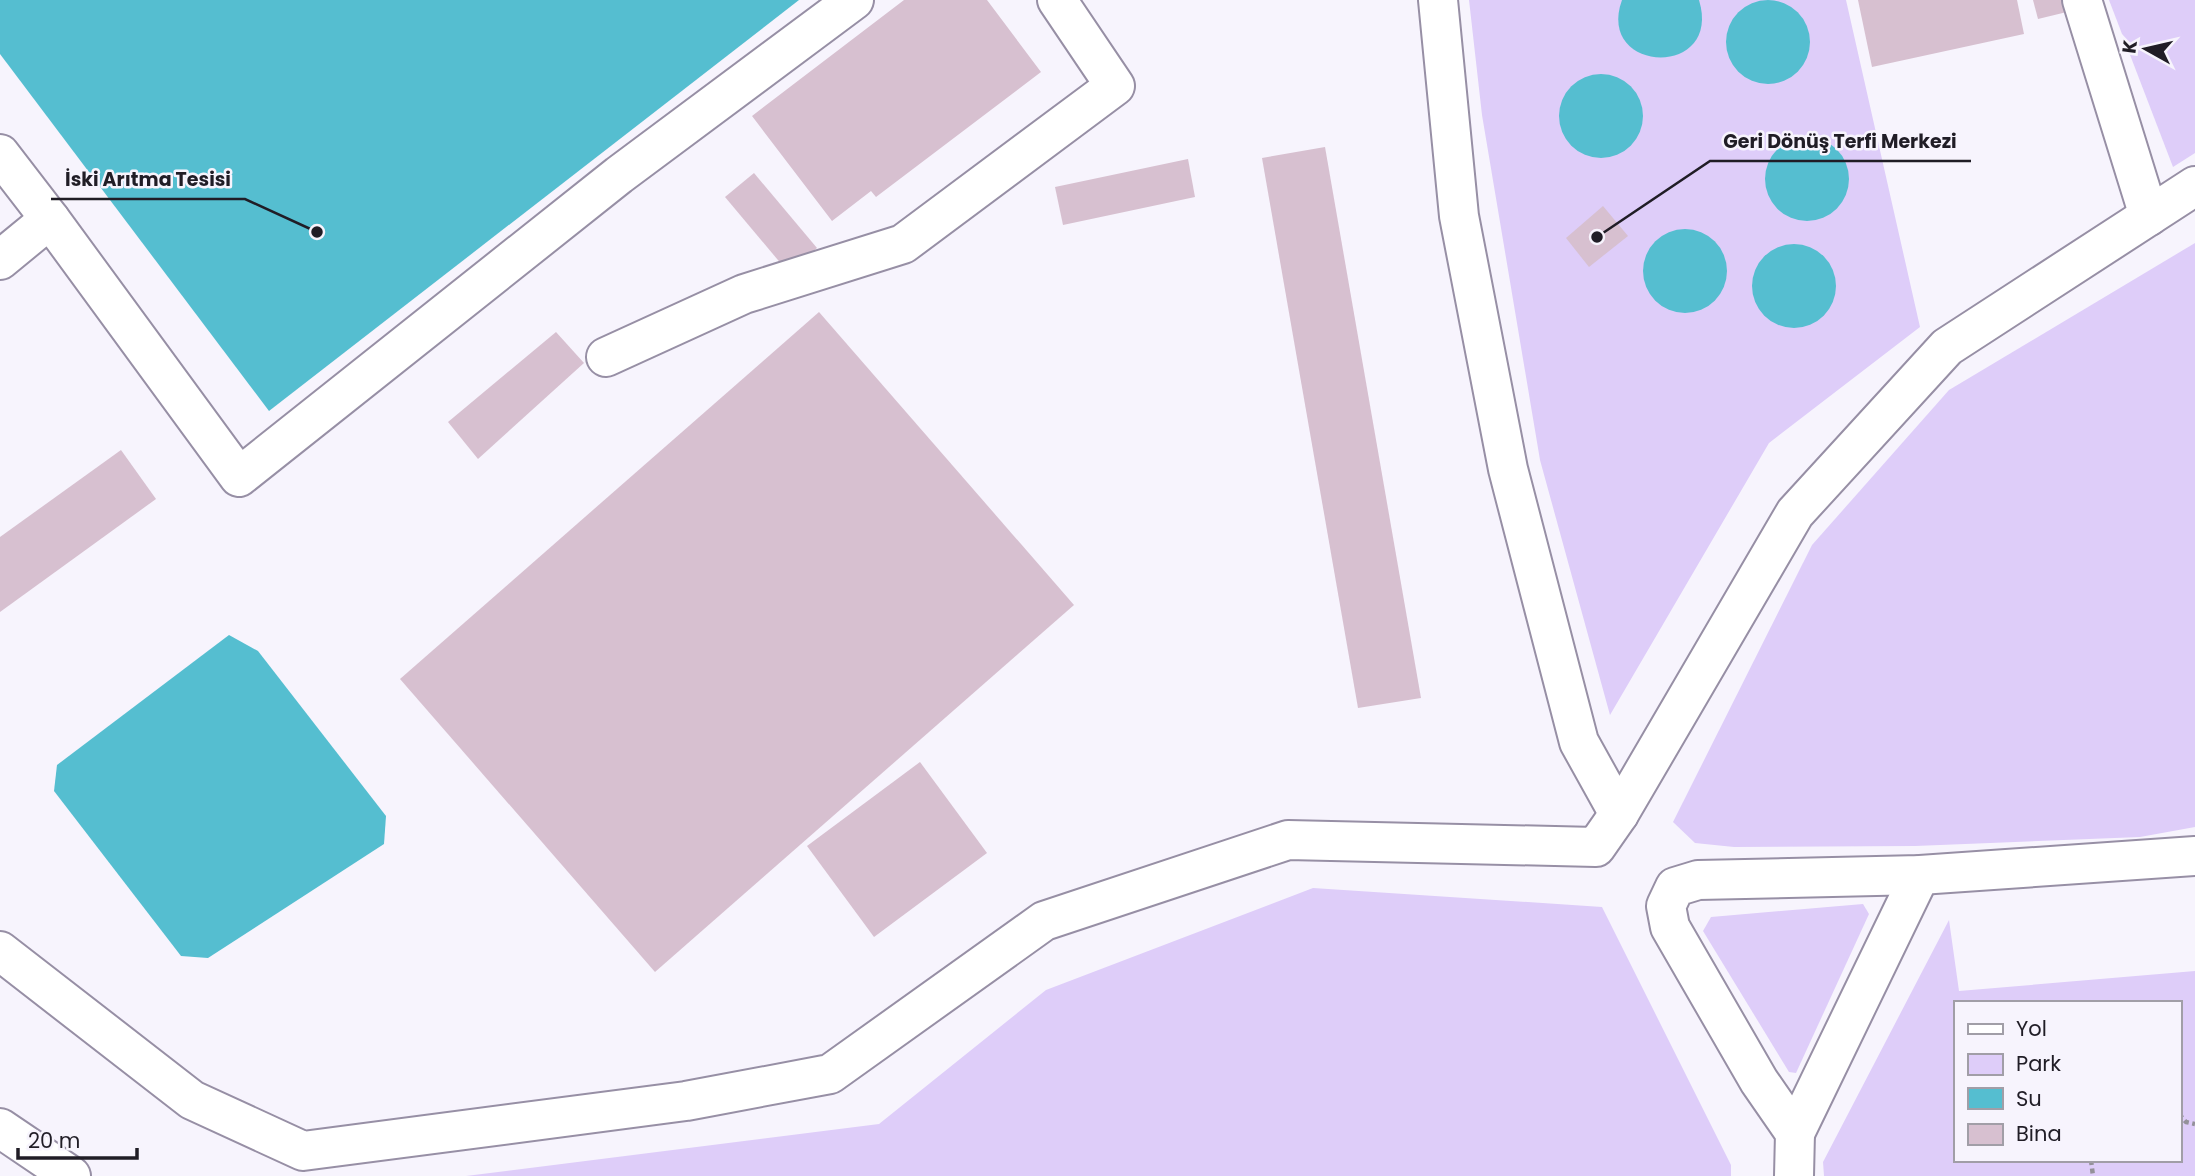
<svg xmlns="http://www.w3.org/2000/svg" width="2195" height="1176" viewBox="0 0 2195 1176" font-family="Poppins,sans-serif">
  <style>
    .green { fill: #decdf9; fill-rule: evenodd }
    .water { fill: #55bed0 }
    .building { fill: #d7c0d0 }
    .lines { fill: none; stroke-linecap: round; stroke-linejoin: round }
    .minor-casing { stroke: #978fa5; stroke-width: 42 }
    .highway-casing { stroke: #978fa5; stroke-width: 42 }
    .path { stroke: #94919a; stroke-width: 4.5; stroke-dasharray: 5 3.5; stroke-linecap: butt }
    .minor { stroke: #fff; stroke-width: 38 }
    .highway { stroke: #fff; stroke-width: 38 }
    .leader { fill: none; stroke: #201d26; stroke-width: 2.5 }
    .callout-dot { fill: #201d26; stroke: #f7f4fd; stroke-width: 2.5 }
    .callout-label { font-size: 19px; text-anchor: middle; font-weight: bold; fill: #201d26; stroke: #f7f4fd; stroke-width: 5; stroke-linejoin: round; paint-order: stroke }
  </style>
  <rect width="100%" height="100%" fill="#f7f4fd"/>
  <g class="green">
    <path d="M1469 0H1846L1920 327 1769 443 1610 715 1540 460 1482 115Z"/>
    <path d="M2109 0H2195V153L2173 167Z"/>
    <path d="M2195 243V827L2140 837 1915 846 1734 847 1695 843 1673 822 1812 545 1949 390Z"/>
    <path d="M1313 888 1602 907 1731 1165V1176H466L879 1124 1046 990Z"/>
    <path d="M1863 904 1869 914 1796 1073 1789 1072 1703 931 1711 917Z"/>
    <path d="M1949 920 1959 991 2195 971V1176H1824L1823 1162ZM1955 1003H2179V1160H1955Z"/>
  </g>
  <g class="water">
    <path d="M0 0H799L269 411 0 54Z"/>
    <path d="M1622 0H1699C1723 79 1595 74 1622 0Z"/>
    <circle cx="1768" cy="42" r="42"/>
    <circle cx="1601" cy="116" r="42"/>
    <circle cx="1807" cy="179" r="42"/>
    <circle cx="1685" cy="271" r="42"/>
    <circle cx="1794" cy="286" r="42"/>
    <path d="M229 635 258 651 386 816 384 844 208 958 181 956 54 791 57 765Z"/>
  </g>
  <g class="building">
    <path d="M904 0H987L1041 72 876 197 871 191 832 221 752 116Z"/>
    <path d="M1858 0H2017L2024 34 1872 67Z"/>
    <path d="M2033 0H2068L2071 11 2038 19Z"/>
    <path d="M1325 147 1421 698 1358 708 1262 158Z"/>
    <path d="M1188 159 1195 197 1063 225 1055 187Z"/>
    <path d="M754 173 817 248 788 272 725 197Z"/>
    <path d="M1603 206 1628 236 1589 267 1566 238Z"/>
    <path d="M819 312 1074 605 655 972 400 679Z"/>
    <path d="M556 332 584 363 478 459 448 422Z"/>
    <path d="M121 450 156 499 0 612V537Z"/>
    <path d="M920 762 987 853 874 937 807 846Z"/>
  </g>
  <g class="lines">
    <defs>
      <g id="minor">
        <path d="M1438 0 1459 216 1508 469 1579 742 1619 814"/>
        <path d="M2082 0 2149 216"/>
        <path d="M0 154 50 219"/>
        <path d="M0 260 50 219 239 477 619 175 854 0"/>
        <path d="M606 357 744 294 903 244 1115 86 1057 0"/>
        <path d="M0 951 192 1100 303 1151 686 1101 830 1074 1044 921 1288 840 1596 847 1619 814 1795 513 1947 347 2195 186"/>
        <path d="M1795 1133 1920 875"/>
        <path d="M1794 1176 1795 1133 1759 1081 1670 927 1666 906 1675 887 1698 880 1920 875 2195 856"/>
      </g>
      <path id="highway" d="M0 1128 71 1176"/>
    </defs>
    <use href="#minor" class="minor-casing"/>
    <use href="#highway" class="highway-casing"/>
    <g class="path">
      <path d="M2179 1114 2186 1122 2195 1124"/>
      <path d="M2091 1160 2093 1176"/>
    </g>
    <use href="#minor" class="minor"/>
    <use href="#highway" class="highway"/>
  </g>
  <path class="leader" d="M1597 237L1710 161H1971M317 232L245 199H51"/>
  <g class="callout-dot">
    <circle cx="1597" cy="237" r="7"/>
    <circle cx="317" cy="232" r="7"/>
  </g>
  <g class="callout-label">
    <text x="1840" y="148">Geri Dönüş Terfi Merkezi</text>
    <text x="148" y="186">İski Arıtma Tesisi</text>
  </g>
  <rect x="1954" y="1001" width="228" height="161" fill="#f7f4fd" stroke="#a19ea7" stroke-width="2"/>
  <rect x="1968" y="1024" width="35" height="10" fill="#ffffff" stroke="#a19ea7" stroke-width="2"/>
  <text x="2016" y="1036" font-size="21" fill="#201d26">Yol</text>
  <rect x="1968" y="1054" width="35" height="21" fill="#decdf9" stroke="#a19ea7" stroke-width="2"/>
  <text x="2016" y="1071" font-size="21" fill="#201d26">Park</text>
  <rect x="1968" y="1088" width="35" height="21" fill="#55bed0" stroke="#a19ea7" stroke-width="2"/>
  <text x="2016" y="1106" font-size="21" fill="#201d26">Su</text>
  <rect x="1968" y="1124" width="35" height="21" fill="#d7c0d0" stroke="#a19ea7" stroke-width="2"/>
  <text x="2016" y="1141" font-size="21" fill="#201d26">Bina</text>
  <g transform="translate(2146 49) rotate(278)" stroke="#f7f4fd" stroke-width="5" paint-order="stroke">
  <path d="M0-5L12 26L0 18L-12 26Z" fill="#201d26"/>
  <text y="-10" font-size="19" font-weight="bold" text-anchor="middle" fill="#201d26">K</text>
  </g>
  <path d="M18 1148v10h119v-10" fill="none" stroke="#201d26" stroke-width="3.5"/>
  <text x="28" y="1148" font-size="21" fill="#201d26" stroke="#f7f4fd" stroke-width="5" paint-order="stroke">20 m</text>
</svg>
